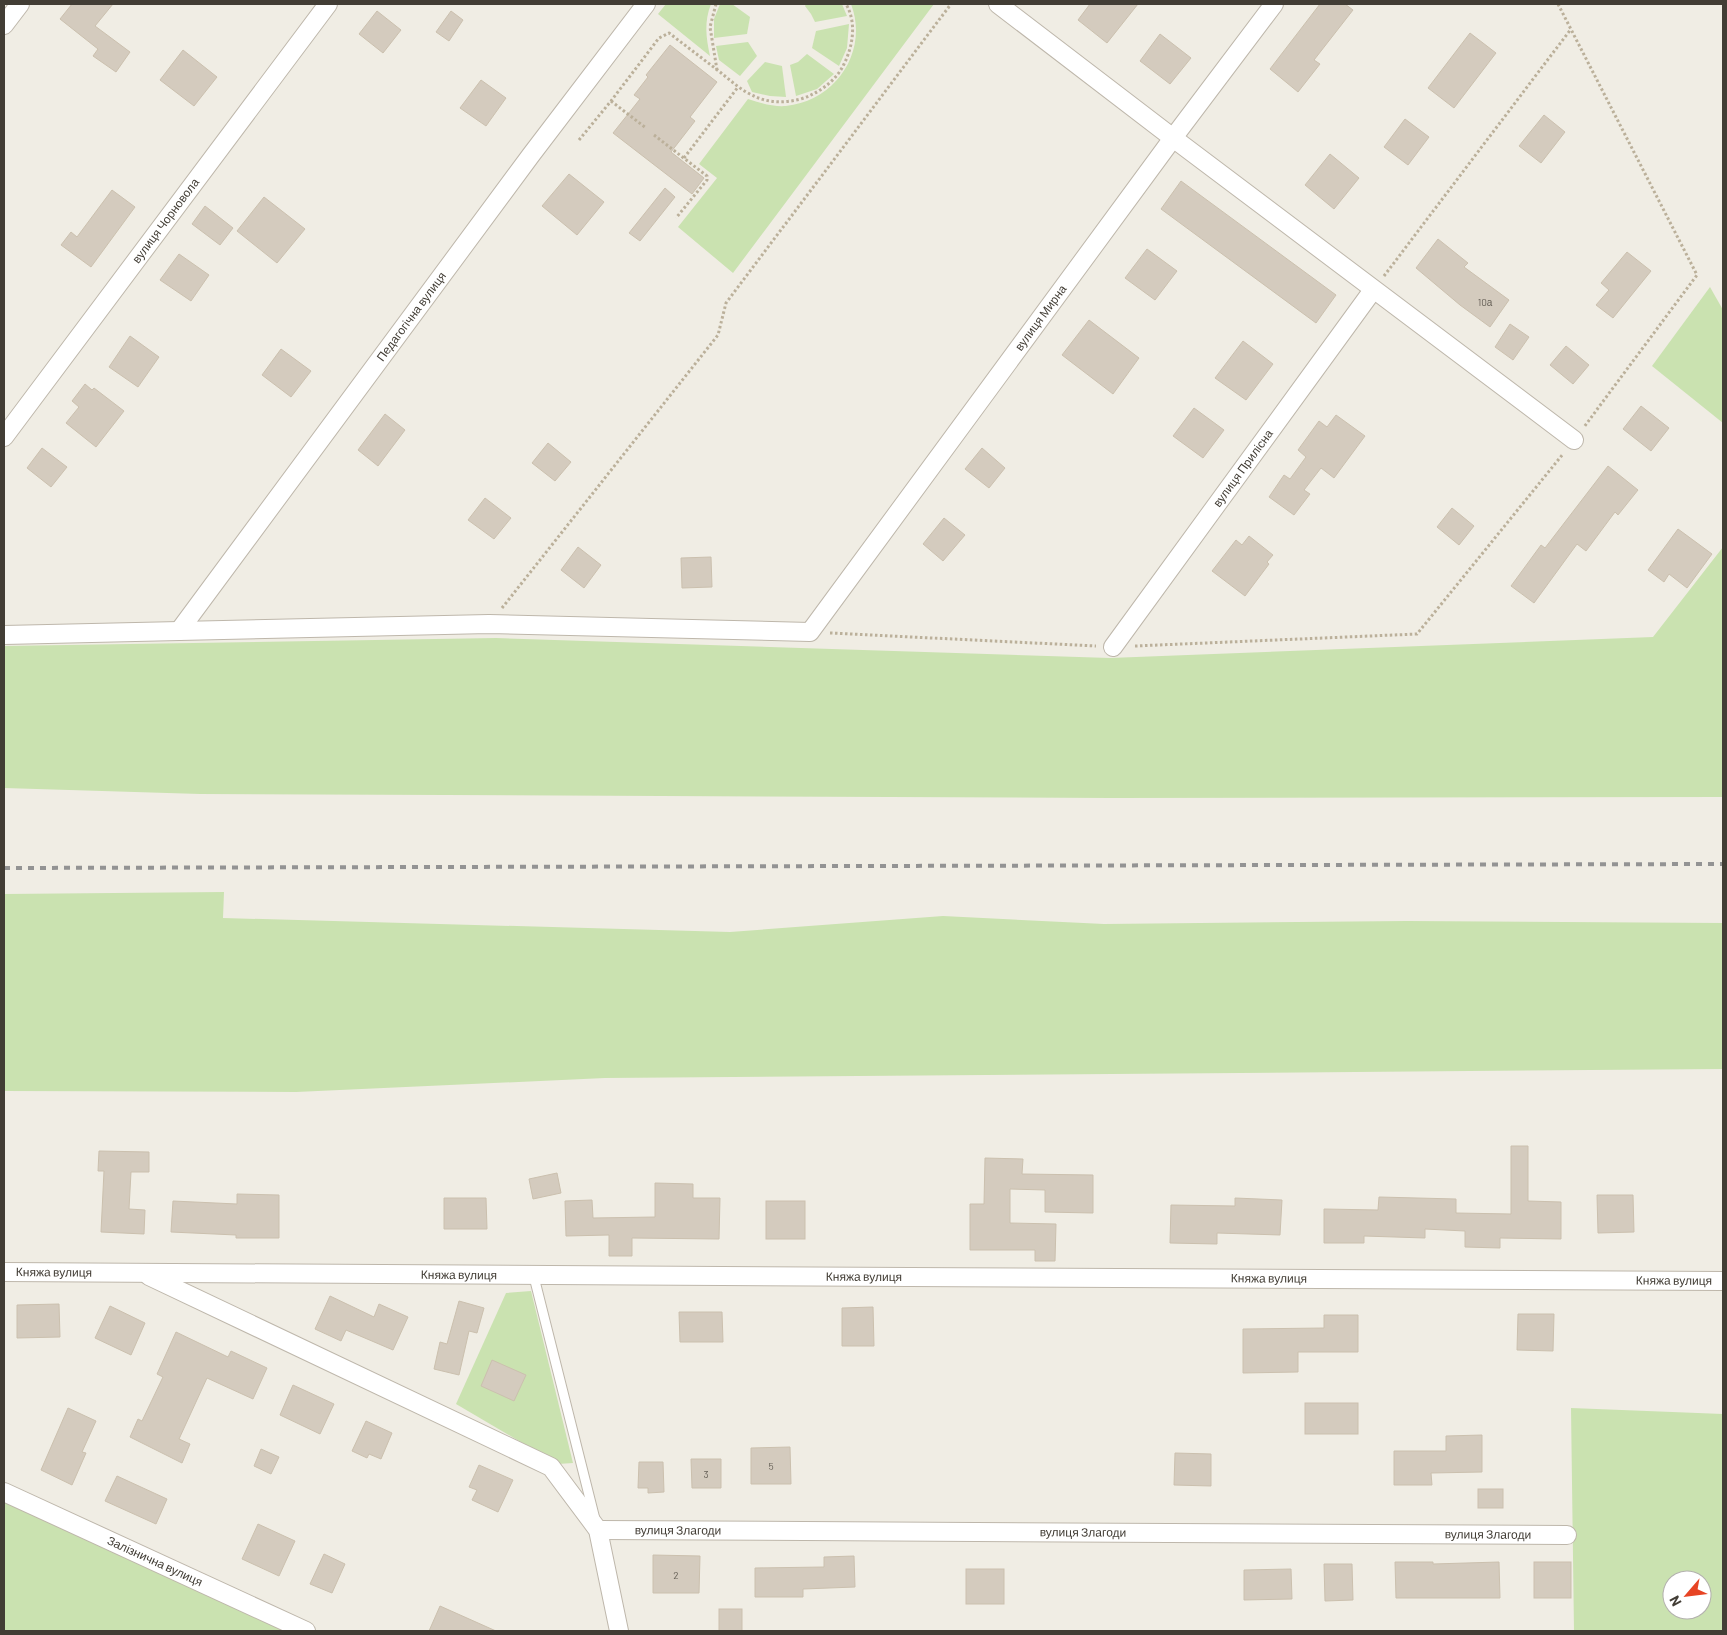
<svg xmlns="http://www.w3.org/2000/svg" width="1727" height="1635" viewBox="0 0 1727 1635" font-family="Barlow,sans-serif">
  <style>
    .green { fill: #cae2b0; fill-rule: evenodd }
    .building { fill: #d4cbbe; stroke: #cbc0ae }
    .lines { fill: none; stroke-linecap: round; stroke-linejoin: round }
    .service-casing { stroke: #beb7ab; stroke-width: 11 }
    .minor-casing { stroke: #beb7ab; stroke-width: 20 }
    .path { stroke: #bbb09a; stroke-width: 3; stroke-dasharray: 2.5 2.5; stroke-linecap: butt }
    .service { stroke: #fff; stroke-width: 9 }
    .minor { stroke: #fff; stroke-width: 18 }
    .rail { stroke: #939393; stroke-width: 4; stroke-dasharray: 6 6; stroke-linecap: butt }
    .labels { text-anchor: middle; stroke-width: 4; stroke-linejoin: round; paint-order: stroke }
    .number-label { font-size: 10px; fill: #666057 }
    .street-label { font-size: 12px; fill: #423d35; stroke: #fff }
  </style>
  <rect width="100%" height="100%" fill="#f0ede4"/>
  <g class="green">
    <path d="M666 4H711C704 22 706 37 710 56L658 14Z"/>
    <path d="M720 4H732L750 17 747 34 714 38V19Z"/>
    <path d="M806 4H842L847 16 815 22 811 14 805 6Z"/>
    <path d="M851 4H934L733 273 678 227 717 178 699 164 748 99C760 103 773 107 786 106 836 101 869 51 851 4Z"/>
    <path d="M849 24 847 48 839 66 812 48 816 31Z"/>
    <path d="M748 42 757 56 740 76 719 60 716 46Z"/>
    <path d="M807 54 834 74 817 89 796 96 790 65 798 62Z"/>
    <path d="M765 62 782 66 786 97 770 96 752 92 747 81Z"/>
    <path d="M1710 287 1723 310V423L1652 366Z"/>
    <path d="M1723 547V797L1111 798 200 794 4 788V646L496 638 1110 658 1653 637Z"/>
    <path d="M224 892 223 918 730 932 943 916 1104 924 1407 921 1723 923V1069L605 1078 296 1092 4 1091V894Z"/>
    <path d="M531 1291 573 1463 558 1464 456 1404 506 1293Z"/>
    <path d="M1571 1408 1723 1414V1631H1574ZM1672 1580H1702V1610H1672Z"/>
    <path d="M4 1502 286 1631H4Z"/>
  </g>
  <g class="building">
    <path d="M72 4H113L95 26 130 52 116 72 93 56 98 49 60 19Z"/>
    <path d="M1090 4H1138L1107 43 1078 20Z"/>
    <path d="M1320 4H1345L1353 10 1314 60 1320 64 1298 92 1270 69Z"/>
    <path d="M377 11 401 30 383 53 359 34Z"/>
    <path d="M451 11 463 20 449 41 436 32Z"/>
    <path d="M1470 33 1496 53 1454 108 1428 88Z"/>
    <path d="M1160 34 1191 58 1170 84 1140 61Z"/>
    <path d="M670 45 717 82 690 117 695 121 671 152 704 178 692 194 613 133 640 99 634 95 648 77 646 75Z"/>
    <path d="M183 50 217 77 194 106 160 80Z"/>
    <path d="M481 80 506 98 486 126 460 108Z"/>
    <path d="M1544 115 1565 132 1541 163 1519 146Z"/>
    <path d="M1405 119 1429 137 1408 165 1384 147Z"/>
    <path d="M1330 154 1359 178 1334 209 1305 185Z"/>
    <path d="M569 174 604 202 577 235 542 206Z"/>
    <path d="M1181 181 1336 295 1316 323 1161 209Z"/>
    <path d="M665 188 675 197 640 241 629 233Z"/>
    <path d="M112 190 135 207 91 267 61 245 71 232 77 237Z"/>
    <path d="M264 197 305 229 277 263 237 231Z"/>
    <path d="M205 206 233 228 220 245 192 224Z"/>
    <path d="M1438 239 1468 263 1464 267 1509 300 1490 327 1460 305 1416 268Z"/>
    <path d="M1147 249 1177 271 1155 300 1125 278Z"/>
    <path d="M1627 252 1651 271 1613 318 1596 305 1609 290 1601 283Z"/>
    <path d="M179 254 209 275 191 301 160 280Z"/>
    <path d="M1089 320 1139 358 1113 394 1062 355Z"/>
    <path d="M1510 324 1529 337 1513 360 1495 347Z"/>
    <path d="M130 336 159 357 138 387 109 367Z"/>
    <path d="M1243 341 1273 364 1246 400 1215 378Z"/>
    <path d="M1566 346 1589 365 1573 384 1550 365Z"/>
    <path d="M281 349 311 371 291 397 262 375Z"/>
    <path d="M85 384 92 390 94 388 124 411 96 447 66 423 79 407 72 401Z"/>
    <path d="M1641 406 1669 428 1651 451 1623 429Z"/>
    <path d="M1194 408 1224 430 1203 458 1173 436Z"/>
    <path d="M385 414 405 430 378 466 358 450Z"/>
    <path d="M1336 415 1365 436 1334 478 1321 468 1304 490 1310 494 1294 515 1269 497 1284 475 1290 479 1306 457 1298 450 1319 421 1327 427Z"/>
    <path d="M548 443 571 462 555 481 532 463Z"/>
    <path d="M42 448 67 467 51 487 27 468Z"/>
    <path d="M982 448 1005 468 989 488 965 469Z"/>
    <path d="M1608 466 1638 490 1618 515 1615 512 1586 551 1577 544 1534 603 1511 586 1541 545 1545 548Z"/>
    <path d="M485 498 511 518 494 539 468 520Z"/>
    <path d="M1452 508 1474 526 1459 545 1437 527Z"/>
    <path d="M944 518 965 535 943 561 923 544Z"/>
    <path d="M1678 529 1712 554 1687 588 1669 574 1664 582 1648 570Z"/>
    <path d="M1249 536 1273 555 1267 562 1269 564 1245 596 1212 571 1236 540 1242 545Z"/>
    <path d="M578 547 601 565 584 588 561 570Z"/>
    <path d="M711 557 712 587 682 588 681 558Z"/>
    <path d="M1511 1146H1528V1201L1561 1202V1239L1500 1238V1248L1465 1247V1231L1425 1229V1238L1364 1236V1243H1324V1209L1378 1210 1379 1197 1456 1199V1213L1511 1214Z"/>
    <path d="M99 1151 149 1152V1172H131L129 1209 145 1210 144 1234 101 1232 104 1171H98Z"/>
    <path d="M985 1158 1023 1159 1022 1174 1093 1175V1213L1045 1212V1190L1010 1189V1223L1056 1224 1055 1261H1035V1250H970V1204H984Z"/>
    <path d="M557 1173 561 1193 533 1199 529 1179Z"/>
    <path d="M655 1183 693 1184V1198H720L719 1239 632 1238V1256H609V1235L566 1236 565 1201 592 1200 593 1218 655 1217Z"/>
    <path d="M237 1194 279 1195V1238H236V1235L171 1232 173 1201 237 1204Z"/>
    <path d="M1597 1195H1633L1634 1232 1598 1233Z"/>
    <path d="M444 1198H486L487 1229H444Z"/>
    <path d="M1235 1198 1282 1200 1280 1235 1217 1233V1244L1170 1243 1171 1205 1235 1206Z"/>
    <rect x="766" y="1201" width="39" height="38"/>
    <path d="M330 1296 374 1317 379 1304 408 1317 393 1350 346 1330 341 1341 315 1329Z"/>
    <path d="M459 1301 484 1308 477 1333 469 1331 459 1375 434 1369 440 1342 447 1344Z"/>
    <path d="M59 1304 60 1337 17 1338V1305Z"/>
    <path d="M110 1306 145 1323 131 1355 95 1338Z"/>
    <path d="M873 1307 874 1346H842V1308Z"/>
    <path d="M679 1312H722L723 1342H680Z"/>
    <path d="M1518 1314H1554L1553 1351 1517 1350Z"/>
    <path d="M1324 1315H1358V1352H1298V1372L1243 1373V1329L1324 1328Z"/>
    <path d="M176 1332 228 1357 231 1351 267 1368 253 1399 207 1378 179 1439 190 1444 182 1463 130 1437 138 1419 142 1421 163 1377 157 1374Z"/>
    <path d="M492 1360 526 1375 514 1401 481 1386Z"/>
    <path d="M293 1385 334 1404 320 1434 280 1415Z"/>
    <rect x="1305" y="1403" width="53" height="31"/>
    <path d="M68 1408 96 1421 82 1452 86 1453 72 1485 41 1470Z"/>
    <path d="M366 1421 392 1433 381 1459 369 1454 367 1458 352 1451Z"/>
    <path d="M1482 1435V1472L1431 1473 1432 1485H1394V1451H1446V1436Z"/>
    <path d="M790 1447 791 1484H751V1448Z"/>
    <path d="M261 1449 279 1457 271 1474 254 1466Z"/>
    <path d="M1175 1453 1211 1454V1486L1174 1485Z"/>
    <path d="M691 1459H721V1488H692Z"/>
    <path d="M639 1462H663L664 1492 648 1493V1488H638Z"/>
    <path d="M479 1465 513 1480 498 1512 472 1500 477 1490 469 1487Z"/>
    <path d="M117 1476 167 1499 156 1524 105 1501Z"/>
    <rect x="1478" y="1489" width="25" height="19"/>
    <path d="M258 1524 295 1541 279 1576 242 1559Z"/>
    <path d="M324 1554 345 1564 332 1593 310 1584Z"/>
    <path d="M653 1555 700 1556 699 1593H653Z"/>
    <path d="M854 1556 855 1587 803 1589V1597H755V1568L824 1567V1557Z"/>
    <path d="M1395 1562H1433V1564L1499 1562 1500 1598H1396Z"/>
    <rect x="1534" y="1562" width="37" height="36"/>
    <path d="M1324 1564H1352L1353 1600 1325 1601Z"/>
    <rect x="966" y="1569" width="38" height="35"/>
    <path d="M1291 1569 1292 1599 1244 1600V1570Z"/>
    <path d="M440 1606 496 1631H429Z"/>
    <rect x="719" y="1609" width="23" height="22"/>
  </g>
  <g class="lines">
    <defs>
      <path id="service" d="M534 1277 595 1519"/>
      <g id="minor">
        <path d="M998 4 1173 138 1574 440"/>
        <path d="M4 25 20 4"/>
        <path id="s1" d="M4 437 328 4"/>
        <path id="s2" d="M179 631 531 155 646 4"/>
        <path id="s3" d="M4 635 489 624 810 632 1173 138 1274 4"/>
        <path id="s4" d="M1113 647 1373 290"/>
        <path id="s5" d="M4 1272C577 1277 1150 1277 1723 1281"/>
        <path d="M149 1276 551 1467 598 1530 619 1631"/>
        <path id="s6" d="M4 1492 306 1631"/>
        <path id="s7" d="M598 1530 1567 1535"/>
      </g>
    </defs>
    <use href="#service" class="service-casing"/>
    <use href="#minor" class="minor-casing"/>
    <g class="path">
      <path d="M716 4 710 27 717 70"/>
      <path d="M1558 4 1697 275 1584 427"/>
      <path d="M611 101 646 128"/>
      <path d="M654 135 707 176V180L676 218"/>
      <path d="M579 140 611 101 659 38 669 33C686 46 703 59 720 72 731 81 742 91 754 96 772 105 796 103 813 94 825 88 837 78 843 66 853 47 857 23 846 4"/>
      <path d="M684 158 738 87"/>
      <path d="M1384 276 1571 29"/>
      <path d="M502 608 718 335 726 303 951 4"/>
      <path d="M830 633 1096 646"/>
      <path d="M1135 646 1417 634 1563 454"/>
    </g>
    <use href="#service" class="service"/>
    <use href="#minor" class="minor"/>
    <path class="rail" d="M4 868 1723 864"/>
  </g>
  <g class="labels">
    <g class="number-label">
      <text x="1485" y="306">10а</text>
      <text x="771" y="1470">5</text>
      <text x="706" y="1478">3</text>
      <text x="676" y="1579">2</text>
    </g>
    <g class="street-label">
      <text dy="4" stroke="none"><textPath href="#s1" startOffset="270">вулиця Чорновола</textPath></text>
      <text dy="4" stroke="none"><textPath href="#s2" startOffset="391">Педагогічна вулиця</textPath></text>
      <text dy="4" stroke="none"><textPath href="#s3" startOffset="1196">вулиця Мирна</textPath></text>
      <text dy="4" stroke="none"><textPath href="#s4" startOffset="221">вулиця Прилісна</textPath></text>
      <text dy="4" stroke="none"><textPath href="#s5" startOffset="50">Княжа вулиця</textPath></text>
      <text dy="4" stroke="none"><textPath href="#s5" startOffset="455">Княжа вулиця</textPath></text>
      <text dy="4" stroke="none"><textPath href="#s5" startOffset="860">Княжа вулиця</textPath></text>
      <text dy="4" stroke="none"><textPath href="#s5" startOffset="1265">Княжа вулиця</textPath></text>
      <text dy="4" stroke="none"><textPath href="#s5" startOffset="1670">Княжа вулиця</textPath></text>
      <text dy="4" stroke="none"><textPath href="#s7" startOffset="80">вулиця Злагоди</textPath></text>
      <text dy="4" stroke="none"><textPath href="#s7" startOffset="485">вулиця Злагоди</textPath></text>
      <text dy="4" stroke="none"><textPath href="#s7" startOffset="890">вулиця Злагоди</textPath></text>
      <text dy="4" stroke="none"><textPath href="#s6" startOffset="166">Залізнична вулиця</textPath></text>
    </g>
  </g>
  <rect width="1727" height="1635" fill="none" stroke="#423d35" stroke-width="10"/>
  <g transform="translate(1687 1595) rotate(242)"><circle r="24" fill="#ffffff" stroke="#b3b1ae"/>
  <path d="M0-4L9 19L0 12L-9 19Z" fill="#e74424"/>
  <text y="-8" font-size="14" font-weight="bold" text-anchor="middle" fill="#423d35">N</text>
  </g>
</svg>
